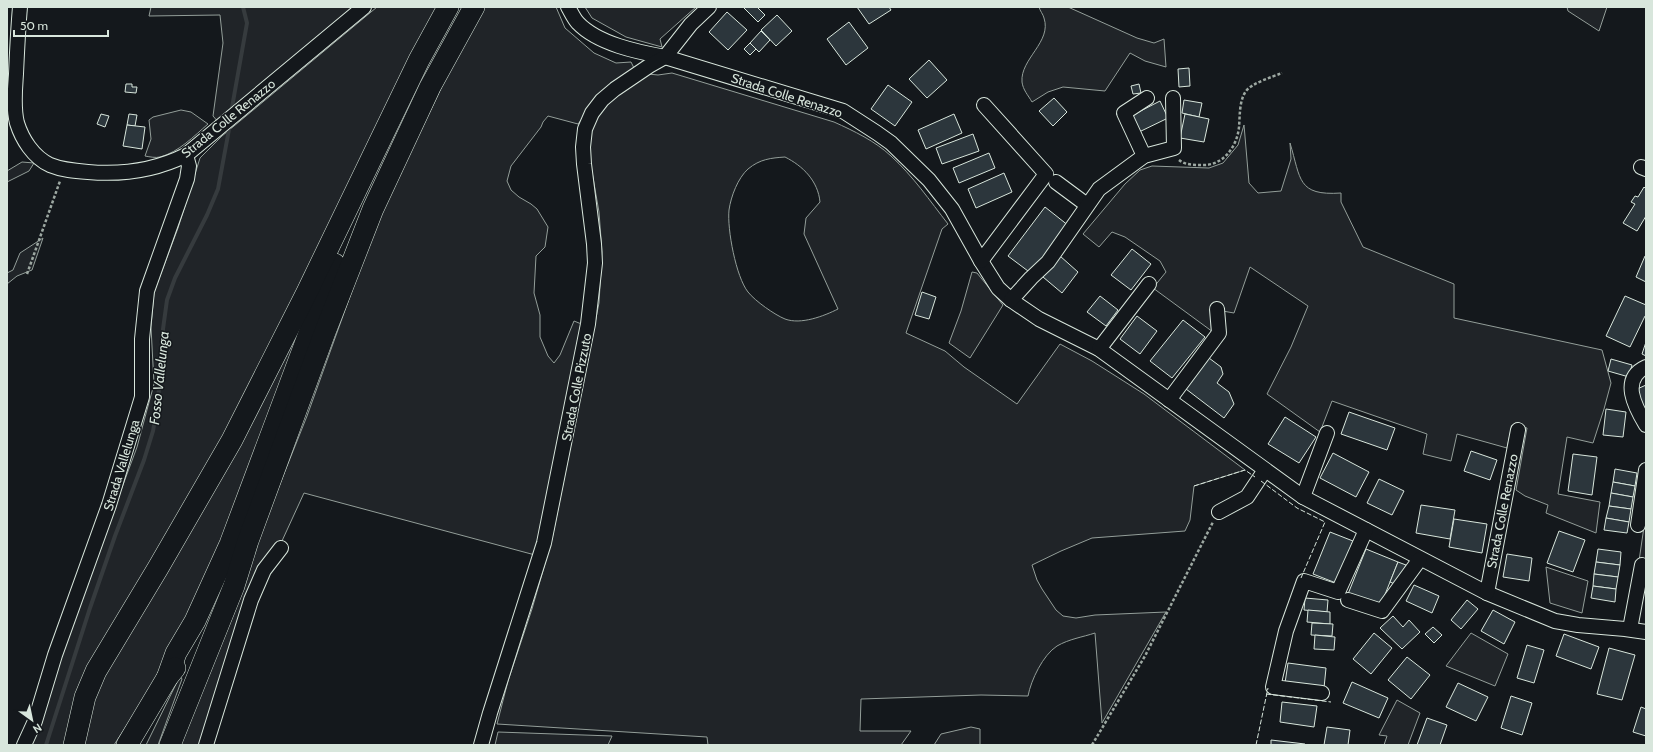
<svg xmlns="http://www.w3.org/2000/svg" width="1653" height="752" viewBox="0 0 1653 752" font-family="Cabin,sans-serif">
  <style>
    .green { fill: #202428; stroke: #939e99; fill-rule: evenodd }
    .lines { fill: none; stroke-linecap: round; stroke-linejoin: round }
    .stream { stroke: #363b3e; stroke-width: 4 }
    .building { fill: #2c363c; stroke: #d8e6dc }
    .minor-casing { stroke: #d8e6dc; stroke-width: 16 }
    .highway-casing { stroke: #d8e6dc; stroke-width: 22 }
    .path { stroke: #9da8a2; stroke-width: 2.5; stroke-dasharray: 3 2; stroke-linecap: butt }
    .minor { stroke: #14181c; stroke-width: 14 }
    .highway { stroke: #14181c; stroke-width: 21 }
    .fence { stroke: #d8e6dc; stroke-width: 1; stroke-dasharray: 5 2; stroke-linecap: butt }
    .labels { text-anchor: middle; stroke-width: 3; stroke-linejoin: round; paint-order: stroke }
    .street-label { font-size: 13px; fill: #d8e6dc; stroke: #14181c }
    .water-label { font-size: 14px; font-style: italic; fill: #d8e6dc; stroke: #14181c }
  </style>
  <rect width="100%" height="100%" fill="#14181c"/>
  <g class="green">
    <path d="M151 7H354L219 123 213 116 223 43 220 15 149 16Z"/>
    <path d="M377 7H443L152 576 72 745H27L137 447 154 384 151 327 154 292 178 228 200 158 222 136Z"/>
    <path d="M484 7H556L565 28 594 53 616 63 631 62 634 68 632 74 596 101 578 124 548 116 543 122 541 127 511 166 507 181 511 190 519 197 531 204 537 209 548 227 545 247 536 256 534 293 540 315V337L548 356 554 363 560 355 574 321 584 325 559 434 535 555 304 493 276 554 203 745H176L307 416 376 224 447 76Z"/>
    <path d="M585 7H696L660 39 662 47 626 37 592 18Z"/>
    <path d="M1039 7H1068L1137 38 1154 43 1164 39 1166 67 1145 61 1130 53 1105 91 1063 87 1048 92 1032 102C1028 95 1023 90 1022 82 1020 59 1052 42 1044 18 1043 14 1040 11 1039 7Z"/>
    <path d="M1567 7H1607L1599 31 1568 11Z"/>
    <path d="M672 73 834 122C854 131 875 141 891 156 913 176 930 201 948 224L942 229 906 333 945 351 964 367 1017 404 1060 344 1092 361 1144 394 1245 470 1194 486 1190 520 1185 531 1092 538 1061 551 1032 565 1037 580 1042 589 1056 610 1063 616 1076 618 1095 615 1166 612 1102 723 1095 633C1083 637 1069 639 1057 646 1043 655 1031 680 1028 696L981 695 861 699 860 731H911L901 745H708L707 737 497 724 508 681 532 609 552 539 599 303 602 252 599 212 588 149 593 125 607 103 648 74 658 75ZM785 157C803 166 818 181 820 202L806 218 804 234 838 309C824 316 801 325 785 319 775 315 755 301 748 292 736 277 727 229 729 210 731 196 738 178 748 169 760 159 771 158 785 157Z"/>
    <path d="M181 110 191 112 208 124C194 136 179 152 160 157 156 158 150 157 145 156L151 139 149 120 153 117Z"/>
    <path d="M1244 125 1249 183 1258 193 1281 191 1291 159 1290 143C1301 179 1297 196 1341 193V202L1363 247 1454 284V318L1602 350 1611 383 1604 409 1593 443 1567 437 1558 494 1600 502 1596 533 1546 513 1548 505 1525 496 1516 490 1527 428 1512 425 1507 448 1457 434 1451 461 1423 454 1427 434 1332 401 1320 432 1267 394 1291 347 1308 306 1250 267 1234 313 1211 309 1213 332 1153 288 1166 272 1160 261 1125 237 1112 232 1099 247 1083 234 1125 184 1140 170 1152 166 1209 168 1223 163 1238 145Z"/>
    <path d="M22 162 34 163 29 171 7 182V171Z"/>
    <path d="M43 238 32 270 17 276 7 284V273L13 270 20 253Z"/>
    <path d="M972 272 977 273 1003 305 970 358 949 343 961 311Z"/>
    <path d="M304 323 235 513 160 674 114 745H78L84 708 289 342Z"/>
    <path d="M1646 513V562L1639 561Z"/>
    <path d="M1546 567 1588 581 1582 613 1550 603Z"/>
    <path d="M1471 633 1508 654 1495 686 1446 666Z"/>
    <path d="M180 676 182 679 158 745H146Z"/>
    <path d="M1397 700 1420 713 1408 745H1384L1387 736 1379 735Z"/>
    <path d="M971 727 980 729V745H934L941 734Z"/>
    <path d="M498 732 612 736 608 745H495Z"/>
  </g>
  <g class="lines">
    <g class="stream">
      <path d="M231 113 247 23 243 7"/>
      <path d="M46 745 90 608 115 536 144 460 153 431 158 402 163 329 167 300 175 278 207 215 218 189 230 124"/>
    </g>
  </g>
  <g class="building">
    <path d="M743 7H757L765 15 758 22Z"/>
    <path d="M857 7H889L891 10 869 24Z"/>
    <path d="M727 12 747 30 728 50 709 32Z"/>
    <path d="M777 15 792 31 776 46 761 30Z"/>
    <path d="M849 22 868 48 846 65 827 39Z"/>
    <path d="M761 31 770 40 759 52 750 43Z"/>
    <path d="M750 43 756 49 750 55 744 49Z"/>
    <path d="M929 60 947 80 927 98 909 79Z"/>
    <path d="M1189 68 1190 86 1179 87 1178 69Z"/>
    <path d="M126 84H132V87H137L136 93 125 92Z"/>
    <path d="M1139 84 1141 93 1133 94 1131 86Z"/>
    <path d="M888 85 912 102 895 126 871 109Z"/>
    <path d="M1054 98 1067 112 1053 126 1039 111Z"/>
    <path d="M1184 100 1202 103 1199 117 1182 113Z"/>
    <path d="M1160 101 1168 118 1137 133 1129 117Z"/>
    <path d="M101 114 109 116 105 127 97 124Z"/>
    <path d="M129 114 137 115 135 126 127 125Z"/>
    <path d="M954 114 962 133 926 149 918 130Z"/>
    <path d="M1185 114 1209 119 1204 142 1180 138Z"/>
    <path d="M127 125 145 127 142 149 123 146Z"/>
    <path d="M973 134 979 151 942 164 936 148Z"/>
    <path d="M989 153 995 168 959 183 953 168Z"/>
    <path d="M1004 173 1012 192 976 208 968 189Z"/>
    <path d="M1644 187 1646 189V216L1637 231 1623 223 1635 204 1631 202 1635 196 1638 197Z"/>
    <path d="M1045 207 1069 226 1032 274 1008 256Z"/>
    <path d="M1132 249 1151 264 1131 290 1111 275Z"/>
    <path d="M1060 256 1078 272 1062 293 1043 277Z"/>
    <path d="M1645 256H1646V282L1636 277Z"/>
    <path d="M922 292 936 297 929 319 915 315Z"/>
    <path d="M1100 296 1118 310 1106 326 1087 312Z"/>
    <path d="M1625 296 1646 305V316H1645L1630 347 1606 336Z"/>
    <path d="M1137 316 1157 331 1140 354 1120 339Z"/>
    <path d="M1183 320 1205 337 1172 378 1150 361Z"/>
    <path d="M1646 342V356L1642 354Z"/>
    <path d="M1209 358 1221 367 1223 374 1217 383 1229 392 1234 404 1224 418 1186 389Z"/>
    <path d="M1611 359 1632 365 1629 377 1608 371Z"/>
    <path d="M1646 385V414L1635 390Z"/>
    <path d="M1606 409 1626 412 1623 437 1603 435Z"/>
    <path d="M1349 412 1395 428 1387 450 1341 434Z"/>
    <path d="M1285 417 1316 437 1299 463 1268 444Z"/>
    <path d="M1471 451 1497 460 1490 480 1464 471Z"/>
    <path d="M1333 453 1369 472 1356 497 1320 478Z"/>
    <path d="M1573 454 1597 457 1592 495 1568 491Z"/>
    <path d="M1615 469 1637 473 1635 486 1613 482Z"/>
    <path d="M1379 479 1404 491 1392 515 1367 503Z"/>
    <path d="M1613 482 1635 486 1633 497 1611 493Z"/>
    <path d="M1611 493 1633 497 1631 509 1609 506Z"/>
    <path d="M1421 505 1455 510 1450 539 1416 533Z"/>
    <path d="M1609 506 1631 509 1629 522 1606 518Z"/>
    <path d="M1606 518 1629 522 1627 533 1604 530Z"/>
    <path d="M1454 519 1487 524 1482 553 1449 547Z"/>
    <path d="M1559 531 1585 540 1573 572 1547 563Z"/>
    <path d="M1330 532 1353 541 1336 583 1313 574Z"/>
    <path d="M1366 549 1398 562 1380 607 1348 594Z"/>
    <path d="M1598 549 1621 552 1620 565 1596 562Z"/>
    <path d="M1507 554 1532 558 1529 581 1503 577Z"/>
    <path d="M1398 562 1406 565 1397 585 1390 582Z"/>
    <path d="M1596 562 1620 565 1618 577 1594 574Z"/>
    <path d="M1594 574 1618 577 1616 589 1593 586Z"/>
    <path d="M1414 585 1439 596 1432 613 1406 601Z"/>
    <path d="M1593 586 1616 589 1615 602 1591 598Z"/>
    <path d="M1305 598 1328 600 1327 612 1304 610Z"/>
    <path d="M1467 600 1478 609 1461 629 1451 620Z"/>
    <path d="M1308 610 1330 612V624L1307 622Z"/>
    <path d="M1493 610 1515 622 1504 644 1481 631Z"/>
    <path d="M1393 616 1403 627 1409 620 1420 632 1402 649 1380 628Z"/>
    <path d="M1312 623 1333 624 1332 636 1311 635Z"/>
    <path d="M1433 627 1442 635 1434 643 1425 634Z"/>
    <path d="M1374 633 1392 648 1371 674 1353 659Z"/>
    <path d="M1564 634 1599 647 1591 669 1556 656Z"/>
    <path d="M1315 635 1335 637 1334 650 1314 649Z"/>
    <path d="M1527 645 1544 650 1534 683 1517 678Z"/>
    <path d="M1609 648 1635 655 1622 700 1597 694Z"/>
    <path d="M1407 657 1430 675 1411 699 1388 680Z"/>
    <path d="M1288 663 1326 668 1324 688 1285 683Z"/>
    <path d="M1352 682 1388 698 1379 718 1343 703Z"/>
    <path d="M1458 683 1488 697 1476 721 1446 707Z"/>
    <path d="M1511 696 1532 703 1522 735 1501 728Z"/>
    <path d="M1282 702 1317 706 1314 727 1280 722Z"/>
    <path d="M1641 707 1646 709V736L1633 732Z"/>
    <path d="M1427 718 1447 725 1440 745H1417Z"/>
    <path d="M1327 727 1350 730 1348 745H1324Z"/>
    <path d="M1271 740 1305 744V745H1271Z"/>
  </g>
  <g class="lines">
    <defs>
      <g id="minor">
        <path d="M20 7C18 29 17 52 16 74 15 89 13 108 17 123 22 139 33 157 50 165 62 170 75 171 88 172 122 175 156 170 186 155L364 7"/>
        <path d="M568 7C571 12 574 19 578 23 598 44 638 52 665 57L843 111 877 133 891 143 929 180 952 209 981 261 998 288 1011 300 1039 319 1099 349 1303 497 1487 593 1555 621 1578 625 1625 629 1646 632"/>
        <path d="M1144 156 1124 113 1147 98"/>
        <path d="M1641 167 1646 169"/>
        <path d="M1056 182 1087 205"/>
        <path d="M981 261 1046 174 984 105"/>
        <path d="M1011 300 1031 278 1048 262 1099 189 1144 156 1174 148 1173 98"/>
        <path d="M1099 349 1149 284"/>
        <path d="M1646 367C1620 379 1635 407 1646 425"/>
        <path d="M1169 400 1219 333 1217 309"/>
        <path d="M1303 497 1327 433"/>
        <path d="M1219 512 1247 497 1265 470"/>
        <path d="M1638 525 1646 470"/>
        <path d="M1487 593 1518 430"/>
        <path d="M1348 600 1382 611 1420 559"/>
        <path d="M1630 629 1642 565"/>
        <path d="M1322 693 1273 687 1286 631 1304 581 1338 592 1366 530"/>
        <path d="M24 745 35 721 55 655 109 505 142 397V339L147 291 187 179 189 166 186 155"/>
        <path d="M206 745 251 600 264 570 281 548"/>
        <path d="M481 745 490 713 544 543 588 324 595 263 594 244 584 164 583 147 585 129 592 113 602 100 615 89 649 66 665 57 691 24 709 7"/>
      </g>
      <g id="highway">
        <path d="M167 678 176 653 195 621 230 544 335 264"/>
        <path d="M74 745 85 697 96 671 158 568 232 440 307 292 419 60 448 7"/>
        <path d="M127 745 167 678 175 668"/>
        <path d="M170 745 234 586 248 541 325 332 373 209 430 87 474 7"/>
      </g>
    </defs>
    <use href="#minor" class="minor-casing"/>
    <use href="#highway" class="highway-casing"/>
    <g class="path">
      <path d="M1179 160C1185 165 1194 165 1202 165 1223 166 1237 147 1239 127 1240 116 1239 101 1246 91 1252 83 1272 77 1282 73"/>
      <path d="M27 274 60 181"/>
      <path d="M1092 745 1145 656 1213 522"/>
    </g>
    <use href="#minor" class="minor"/>
    <use href="#highway" class="highway"/>
    <g class="fence">
      <path d="M1261 481 1297 508 1325 522 1301 578"/>
      <path d="M1194 486 1245 470 1255 477"/>
      <path d="M1266 694 1331 702"/>
      <path d="M1256 745 1268 688"/>
    </g>
  </g>
  <g class="labels">
    <g class="street-label">
      <text transform="translate(787 95) rotate(18)" y="5">Strada Colle Renazzo</text>
      <text transform="translate(228 118) rotate(-39)" y="5">Strada Colle Renazzo</text>
      <text transform="translate(576 387) rotate(-79)" y="5">Strada Colle Pizzuto</text>
      <text transform="translate(121 465) rotate(-73)" y="5">Strada Vallelunga</text>
      <text transform="translate(1502 511) rotate(-79)" y="5">Strada Colle Renazzo</text>
    </g>
    <g class="water-label">
      <text transform="translate(159 378) rotate(-84)" y="5">Fosso Vallelunga</text>
    </g>
  </g>
  <rect width="1653" height="752" fill="none" stroke="#d8e6dc" stroke-width="16"/>
  <g transform="translate(32 720) rotate(147)" stroke="#14181c" stroke-width="3" paint-order="stroke">
  <path d="M0-3L7 15L0 10L-7 15Z" fill="#d8e6dc"/>
  <text y="-6" font-size="11" font-weight="bold" text-anchor="middle" fill="#d8e6dc">N</text>
  </g>
  <path d="M14 30v6h94v-6" fill="none" stroke="#d8e6dc" stroke-width="2"/>
  <text x="20" y="30" font-size="12" fill="#d8e6dc" stroke="#14181c" stroke-width="3" paint-order="stroke">50 m</text>
</svg>
